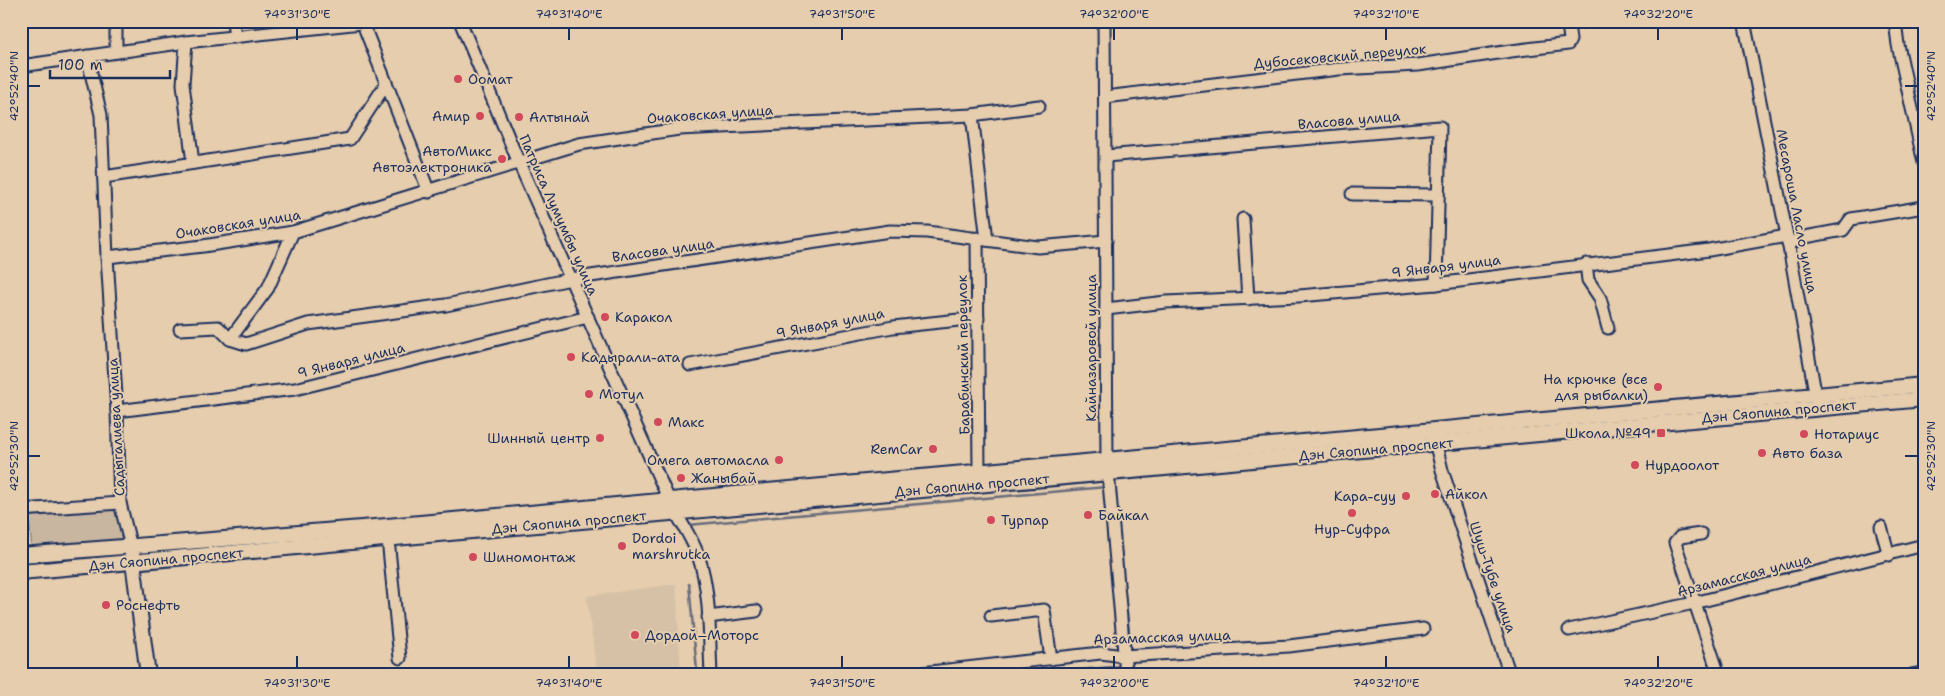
<svg xmlns="http://www.w3.org/2000/svg" width="1945" height="696" viewBox="0 0 1945 696" font-family="'Shantell Sans',sans-serif">
  <style>
    .built { fill: #d6c1a7 }
    .green { fill: #c8b6a1; stroke: #727280 }
    .lines { fill: none; stroke-linecap: round; stroke-linejoin: round }
    .stream { stroke: #696c7d; stroke-width: 2.5 }
    .minor-casing { stroke: #1b2f5e; stroke-width: 15 }
    .major-casing { stroke: #1b2f5e; stroke-width: 18 }
    .minor { stroke: #e5cdad; stroke-width: 11 }
    .major { stroke: #e5cdad; stroke-width: 14 }
    .ticks { fill: none; stroke: #1b2f5e; stroke-width: 2 }
    .poi-dot { fill: #d1495b; stroke: #e5cdad; stroke-width: 2 }
    .labels { text-anchor: middle; stroke-width: 4; stroke-linejoin: round; paint-order: stroke }
    .street-label { font-size: 14px; fill: #1b2f5e; stroke: #e5cdad }
    .poi-label { font-size: 14px; fill: #1b2f5e; stroke: #e5cdad; text-anchor: start }
    .neatline { fill: none; stroke: #1b2f5e; stroke-width: 2 }
    .ticks-label { font-size: 12px; text-anchor: middle; fill: #1b2f5e }
  </style>
  <rect width="100%" height="100%" fill="#e5cdad"/>
  <filter id="ink" filterUnits="userSpaceOnUse"><feTurbulence type="fractalNoise" baseFrequency=".02" numOctaves="2"/><feDisplacementMap in="SourceGraphic" scale="10" xChannelSelector="R" yChannelSelector="G"/><feConvolveMatrix kernelMatrix="1 2 1 2 8 2 1 2 1" color-interpolation-filters="sRGB"/></filter>
  <g filter="url(#ink)">
    <path class="built" d="M676 584 681 675H597L587 596Z"/>
    <path class="green" d="M115 507 123 543 32 552 29 515Z"/>
    <g class="lines">
      <g class="stream">
        <path d="M688 525 1106 487"/>
        <path d="M1120 548 1131 652"/>
        <path d="M689 584 697 671"/>
        <path d="M1128 666 1132 665V658"/>
        <path d="M1024 675 1122 666"/>
      </g>
      <defs>
        <g id="minor">
          <path d="M116 21V52"/>
          <path d="M233 21 235 37"/>
          <path d="M460 21 519 163 669 500C678 519 691 535 698 555 711 592 709 636 711 675"/>
          <path d="M1104 21 1107 460 1126 675"/>
          <path d="M1744 21 1787 236 1817 403"/>
          <path d="M1895 21 1898 45 1924 163"/>
          <path d="M363 24 429 192"/>
          <path d="M186 42 183 84 193 163"/>
          <path d="M87 56 101 115 107 257 117 411 120 503 131 547"/>
          <path d="M21 66 186 42 380 21"/>
          <path d="M1105 97 1339 69 1418 65 1511 51 1568 44 1570 40 1568 24 1587 21"/>
          <path d="M972 115 987 240"/>
          <path d="M1106 156 1440 127 1436 284"/>
          <path d="M104 177 350 139 386 84"/>
          <path d="M1352 194 1437 195"/>
          <path d="M1243 219 1248 299"/>
          <path d="M977 238 979 471"/>
          <path d="M1788 244 1805 237 1843 230 1851 219 1924 207"/>
          <path d="M107 257 203 246 293 232 579 144 679 129 972 115 1039 106"/>
          <path d="M1586 264 1588 280 1600 298 1608 328"/>
          <path d="M1106 309 1166 302 1299 296 1436 284 1709 250 1787 236"/>
          <path d="M180 329 218 327 230 339 246 344 308 324 446 305 571 279 890 231 927 232 1038 247 1106 241"/>
          <path d="M230 339 268 288 293 232"/>
          <path d="M690 365 893 327 978 318"/>
          <path d="M117 411 295 389 588 317"/>
          <path d="M1434 437 1442 470 1510 675"/>
          <path d="M21 510 120 503"/>
          <path d="M1881 527 1889 555"/>
          <path d="M1701 534 1680 537 1675 543 1719 675"/>
          <path d="M388 539 400 658"/>
          <path d="M991 616 1044 610 1051 659"/>
          <path d="M708 617 756 611"/>
          <path d="M1569 630 1694 603 1924 545"/>
          <path d="M903 675 1101 653 1123 656 1289 646 1423 629"/>
          <path d="M1912 675 1924 673"/>
        </g>
        <g id="major">
          <path d="M132 554 148 675"/>
          <path d="M21 555 387 526 1924 385"/>
          <path d="M21 572 1924 399"/>
        </g>
      </defs>
      <use href="#minor" class="minor-casing"/>
      <use href="#major" class="major-casing"/>
      <use href="#minor" class="minor"/>
      <use href="#major" class="major"/>
    </g>
  </g>
  <path class="ticks" d="M297 28V40M569 28V40M842 28V40M1114 28V40M1386 28V40M1658 28V40M28 86H40M1905 86H1918M28 456H40M1905 456H1918M297 656V668M569 656V668M842 656V668M1114 656V668M1386 656V668M1658 656V668"/>
  <g class="poi-dot">
    <circle cx="458" cy="79" r="5"/>
    <circle cx="480" cy="116" r="5"/>
    <circle cx="519" cy="117" r="5"/>
    <circle cx="502" cy="159" r="5"/>
    <circle cx="605" cy="317" r="5"/>
    <circle cx="571" cy="357" r="5"/>
    <circle cx="1658" cy="387" r="5"/>
    <circle cx="589" cy="394" r="5"/>
    <circle cx="658" cy="422" r="5"/>
    <rect x="1656" y="428" width="10" height="10" rx="2.5"/>
    <circle cx="1804" cy="434" r="5"/>
    <circle cx="600" cy="438" r="5"/>
    <circle cx="933" cy="449" r="5"/>
    <circle cx="1762" cy="453" r="5"/>
    <circle cx="779" cy="460" r="5"/>
    <circle cx="1635" cy="465" r="5"/>
    <circle cx="681" cy="478" r="5"/>
    <circle cx="1435" cy="494" r="5"/>
    <circle cx="1406" cy="496" r="5"/>
    <circle cx="1352" cy="513" r="5"/>
    <circle cx="1088" cy="515" r="5"/>
    <circle cx="991" cy="520" r="5"/>
    <circle cx="622" cy="546" r="5"/>
    <circle cx="473" cy="557" r="5"/>
    <circle cx="106" cy="605" r="5"/>
    <circle cx="635" cy="635" r="5"/>
  </g>
  <g class="labels">
    <g class="street-label">
      <text transform="translate(1340 56) rotate(-5)" y="5">Дубосековский переулок</text>
      <text transform="translate(710 114) rotate(-4)" y="5">Очаковская улица</text>
      <text transform="translate(1349 120) rotate(-5)" y="5">Власова улица</text>
      <text transform="translate(1797 211) rotate(79)" y="5">Месароша Ласло улица</text>
      <text transform="translate(559 215) rotate(66)" y="5">Патриса Лумумбы улица</text>
      <text transform="translate(238 224) rotate(-9)" y="5">Очаковская улица</text>
      <text transform="translate(663 250) rotate(-8)" y="5">Власова улица</text>
      <text transform="translate(1446 266) rotate(-7)" y="5">9 Января улица</text>
      <text transform="translate(830 323) rotate(-11)" y="5">9 Января улица</text>
      <text transform="translate(1091 348) rotate(-90)" y="5">Кайназаровой улица</text>
      <text transform="translate(963 355) rotate(-91)" y="5">Барабинский переулок</text>
      <text transform="translate(351 360) rotate(-14)" y="5">9 Января улица</text>
      <text transform="translate(1779 411) rotate(-5)" y="5">Дэн Сяопина проспект</text>
      <text transform="translate(116 427) rotate(-93)" y="5">Садыгалиева улица</text>
      <text transform="translate(1376 449) rotate(-5)" y="5">Дэн Сяопина проспект</text>
      <text transform="translate(972 485) rotate(-5)" y="5">Дэн Сяопина проспект</text>
      <text transform="translate(569 522) rotate(-5)" y="5">Дэн Сяопина проспект</text>
      <text transform="translate(166 559) rotate(-5)" y="5">Дэн Сяопина проспект</text>
      <text transform="translate(1744 575) rotate(-14)" y="5">Арзамасская улица</text>
      <text transform="translate(1493 577) rotate(71)" y="5">Шуш-Тубе улица</text>
      <text transform="translate(1162 637) rotate(-2)" y="5">Арзамасская улица</text>
    </g>
    <g class="poi-label">
      <text x="468" y="84">Оомат</text>
      <text x="470" y="121" text-anchor="end">Амир</text>
      <text x="529" y="122">Алтынай</text>
      <text x="492" y="156" text-anchor="end">АвтоМикс<tspan x="492" dy="16">Автоэлектроника</tspan></text>
      <text x="615" y="322">Каракол</text>
      <text x="581" y="362">Кадырали-ата</text>
      <text x="1648" y="384" text-anchor="end">На крючке (все<tspan x="1648" dy="16">для рыбалки)</tspan></text>
      <text x="599" y="399">Мотул</text>
      <text x="668" y="427">Макс</text>
      <text x="1651" y="438" text-anchor="end">Школа №49</text>
      <text x="1814" y="439">Нотариус</text>
      <text x="590" y="443" text-anchor="end">Шинный центр</text>
      <text x="923" y="454" text-anchor="end">RemCar</text>
      <text x="1772" y="458">Авто база</text>
      <text x="769" y="465" text-anchor="end">Омега автомасла</text>
      <text x="1645" y="470">Нурдоолот</text>
      <text x="691" y="483">Жаныбай</text>
      <text x="1445" y="499">Айкол</text>
      <text x="1396" y="501" text-anchor="end">Кара-суу</text>
      <text x="1098" y="520">Байкал</text>
      <text x="1001" y="525">Турпар</text>
      <text x="1352" y="534" text-anchor="middle">Нур-Суфра</text>
      <text x="632" y="543">Dordoi<tspan x="632" dy="16">marshrutka</tspan></text>
      <text x="483" y="562">Шиномонтаж</text>
      <text x="116" y="610">Роснефть</text>
      <text x="645" y="640">Дордой–Моторс</text>
    </g>
  </g>
  <rect width="1945" height="696" fill="none" stroke="#e5cdad" stroke-width="55"/>
  <path d="M50 70v8h120v-8" fill="none" stroke="#1b2f5e" stroke-width="2.5"/>
  <text x="58" y="70" font-size="15" fill="#1b2f5e" stroke="#e5cdad" stroke-width="4" paint-order="stroke">100 m</text>
  <rect x="28" y="28" width="1890" height="640" class="neatline"/>
  <g class="ticks-label">
    <text x="297" y="18">74°31'30"E</text>
    <text x="569" y="18">74°31'40"E</text>
    <text x="842" y="18">74°31'50"E</text>
    <text x="1114" y="18">74°32'00"E</text>
    <text x="1386" y="18">74°32'10"E</text>
    <text x="1658" y="18">74°32'20"E</text>
    <text transform="translate(14 86) rotate(-90)" y="4">42°52'40"N</text>
    <text transform="translate(1931 86) rotate(-90)" y="4">42°52'40"N</text>
    <text transform="translate(14 456) rotate(-90)" y="4">42°52'30"N</text>
    <text transform="translate(1931 456) rotate(-90)" y="4">42°52'30"N</text>
    <text x="297" y="687">74°31'30"E</text>
    <text x="569" y="687">74°31'40"E</text>
    <text x="842" y="687">74°31'50"E</text>
    <text x="1114" y="687">74°32'00"E</text>
    <text x="1386" y="687">74°32'10"E</text>
    <text x="1658" y="687">74°32'20"E</text>
  </g>
</svg>
